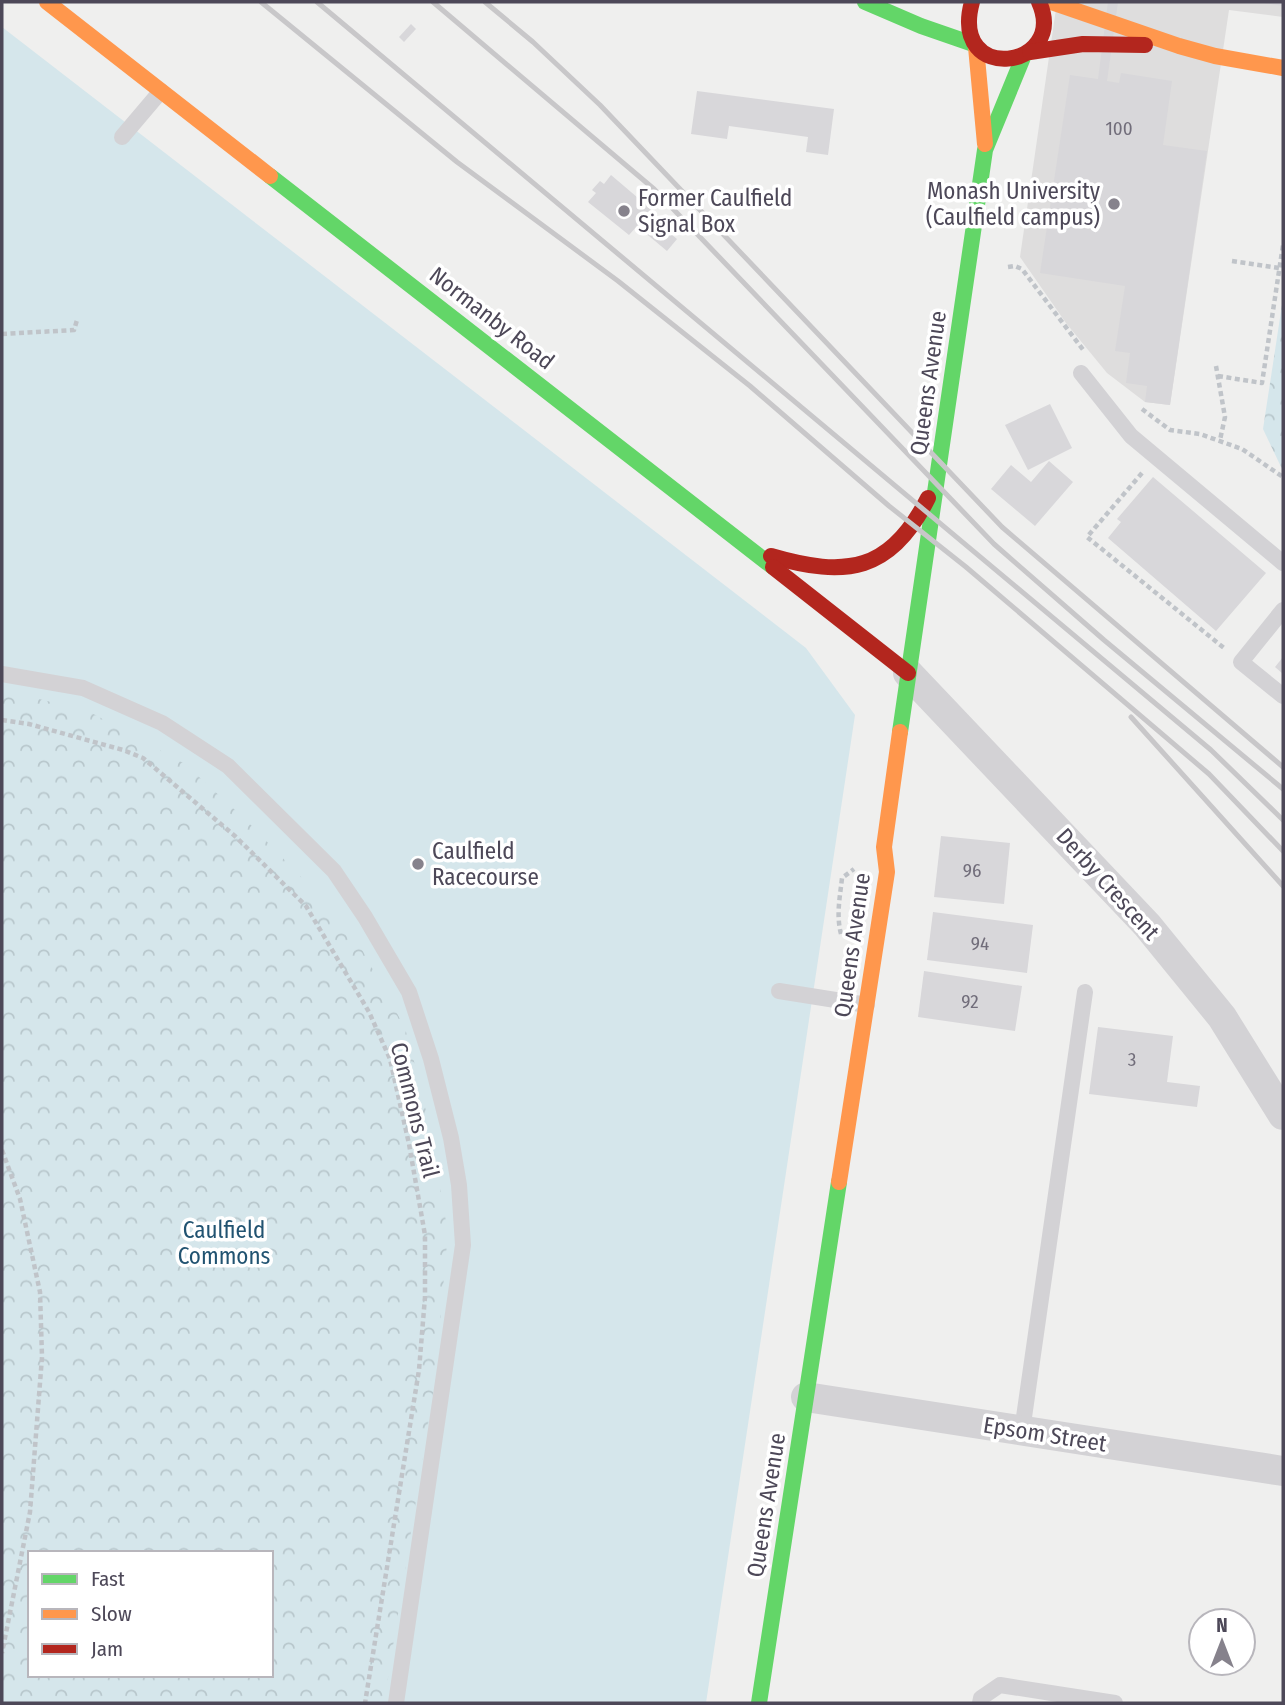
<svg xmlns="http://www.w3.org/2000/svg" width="1285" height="1705" viewBox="0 0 1285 1705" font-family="'Fira Sans Condensed',sans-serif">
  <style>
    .education { fill: #dedddd }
    .grass { fill: #d5e6eb; fill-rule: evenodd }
    .park { fill: url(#park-crowns); fill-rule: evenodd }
    .building { fill: #d8d7da }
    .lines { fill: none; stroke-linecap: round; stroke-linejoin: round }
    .path { stroke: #c0c4c9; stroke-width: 4.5; stroke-dasharray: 5 3.5; stroke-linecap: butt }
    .lane { stroke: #d3d2d5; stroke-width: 16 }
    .street { stroke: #d3d2d5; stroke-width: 30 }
    .fast { stroke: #63d668; stroke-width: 16 }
    .slow { stroke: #ff974d; stroke-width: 16 }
    .jam { stroke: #b3261e; stroke-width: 16 }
    .rail { stroke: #c8c7c9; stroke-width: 5 }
    .poi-dot { fill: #86828c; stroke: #fff; stroke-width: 2.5 }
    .labels { text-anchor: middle; stroke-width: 7; stroke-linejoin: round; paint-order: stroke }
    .number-label { font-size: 19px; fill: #716d7a }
    .poi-label { font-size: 23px; fill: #4d4858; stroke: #fff; text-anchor: start }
    .street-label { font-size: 23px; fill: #4d4858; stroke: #fff }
    .park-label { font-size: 23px; fill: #215371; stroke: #fff }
  </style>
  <defs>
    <pattern id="park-crowns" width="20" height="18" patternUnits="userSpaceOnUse" patternTransform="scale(1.75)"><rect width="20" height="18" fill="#d5e6eb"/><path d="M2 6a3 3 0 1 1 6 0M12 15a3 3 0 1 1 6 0" fill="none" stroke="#b8c7cc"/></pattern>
  </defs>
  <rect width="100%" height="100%" fill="#efefee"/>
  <path class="education" d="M1057 2H1283V17L1229 10 1170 405 1145 402 1107 373 1066 323 1020 257Z"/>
  <path class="grass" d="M2 27 806 648 855 715 706 1703H2ZM30 1553H271V1675H30Z"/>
  <g class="park">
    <path d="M1283 298V471L1263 429Z"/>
    <path d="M2 690 88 711 185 764 247 821 350 928 405 1028 423 1095 448 1232 435 1380 384 1703H2ZM30 1553H271V1675H30Z"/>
  </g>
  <g class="building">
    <path d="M1108 2H1118L1107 81 1119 83 1121 73 1172 81 1163 145 1207 151 1170 405 1145 402 1147 386 1126 383 1130 353 1115 351 1125 286 1040 273 1070 75 1098 79Z"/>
    <path d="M1263 2H1283V6L1263 3Z"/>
    <path d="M411 24 416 29 404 42 399 37Z"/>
    <path d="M697 91 834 109 828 155 806 152 808 137 729 126 727 139 691 134Z"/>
    <path d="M611 175 651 209 646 214 677 239 667 251 637 226 629 235 588 202 596 193 592 190 600 181 604 184Z"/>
    <path d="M1050 404 1072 448 1028 470 1005 425Z"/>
    <path d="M1049 461 1073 482 1035 526 991 489 1011 465 1031 482Z"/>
    <path d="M1153 477 1266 573 1216 631 1108 538 1121 522 1117 519Z"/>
    <path d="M1283 657V674L1275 667Z"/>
    <path d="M941 836 1010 843 1004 904 934 897Z"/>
    <path d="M933 912 1033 925 1027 973 927 960Z"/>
    <path d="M924 971 1022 986 1015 1031 918 1017Z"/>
    <path d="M1098 1027 1173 1036 1167 1082 1200 1086 1197 1107 1089 1094Z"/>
  </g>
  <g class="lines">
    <g class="path">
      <path d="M1232 261 1279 268"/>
      <path d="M1008 267 1015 266 1022 269 1084 351"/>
      <path d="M2 334 74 330 77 320"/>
      <path d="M1216 366 1225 417 1220 440"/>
      <path d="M1218 376 1262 383 1283 245"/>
      <path d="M1142 409 1170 430 1200 434 1242 449 1283 477"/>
      <path d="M1142 473 1087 537 1224 648"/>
      <path d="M2 720 29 724 123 750 143 758 236 837 306 906 369 1012 390 1059 409 1144 425 1235V1297L419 1370 365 1703"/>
      <path d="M841 934C836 915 840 897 842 878L854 869"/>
      <path d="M2 1150 20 1199 40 1292 42 1357 30 1512 2 1653"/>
    </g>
    <g class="lane">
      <path d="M122 137 161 91"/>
      <path d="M1081 373 1131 436 1283 563"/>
      <path d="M1283 610 1241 662 1283 696"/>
      <path d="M2 674 83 688 162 723 228 766 334 871 365 917 409 992 431 1059 451 1138 459 1185 463 1245 396 1703"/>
      <path d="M779 991 867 1005"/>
      <path d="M1022 1431 1085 992"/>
      <path d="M980 1703 981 1698 1000 1685 1115 1703"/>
    </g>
    <g class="street">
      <path d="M908 673 1147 925 1222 1017 1283 1115"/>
      <path d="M806 1397 1283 1471"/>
    </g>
    <g class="fast">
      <path d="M865 2 921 26 973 44"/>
      <path d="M270 176 773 567"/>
      <path d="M900 732 985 150 1024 55"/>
      <path d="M759 1703 839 1182"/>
    </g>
    <g class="slow">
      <path d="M47 2 270 176"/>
      <path d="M1051 2 1179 46 1215 56 1283 68"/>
      <path d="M976 47 985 144"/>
      <path d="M839 1182 887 872 884 847 900 732"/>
    </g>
    <g class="jam">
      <path d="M972 2C949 86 1069 69 1039 2"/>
      <path d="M1030 52 1083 44 1145 45"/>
      <path d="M771 556C846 578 891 572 928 498"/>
      <path d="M773 567 908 673"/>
    </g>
    <g class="rail">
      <path d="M261 2 457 162 618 281 750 386 889 506 966 567 1209 774 1283 851"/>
      <path d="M317 2 1211 750 1283 820"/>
      <path d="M433 2 654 189 994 544 1104 640 1283 789"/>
      <path d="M485 2 533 42 600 105 1002 527 1283 767"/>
      <path d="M1131 717 1283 886"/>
    </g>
  </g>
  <g class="poi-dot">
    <circle cx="1114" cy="204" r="7"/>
    <circle cx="624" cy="211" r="7"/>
    <circle cx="418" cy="864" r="7"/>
  </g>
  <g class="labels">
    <g class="number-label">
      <text x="1119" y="135">100</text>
      <text x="972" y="877">96</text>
      <text x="980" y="950">94</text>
      <text x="970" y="1008">92</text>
      <text x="1132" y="1066">3</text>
    </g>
    <g class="poi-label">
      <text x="1100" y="199" text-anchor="end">Monash University<tspan x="1100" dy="26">(Caulfield campus)</tspan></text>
      <text x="638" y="206">Former Caulfield<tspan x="638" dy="26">Signal Box</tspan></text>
      <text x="432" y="859">Caulfield<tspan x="432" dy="26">Racecourse</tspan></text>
    </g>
    <g class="street-label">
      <text transform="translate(492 318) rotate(38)" y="8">Normanby Road</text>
      <text transform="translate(928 383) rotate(-82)" y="8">Queens Avenue</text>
      <text transform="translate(1108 884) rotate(48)" y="8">Derby Crescent</text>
      <text transform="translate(852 945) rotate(-82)" y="8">Queens Avenue</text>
      <text transform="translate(415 1110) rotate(76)" y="8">Commons Trail</text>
      <text transform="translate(1045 1434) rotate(9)" y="8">Epsom Street</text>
      <text transform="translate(766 1505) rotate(-81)" y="8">Queens Avenue</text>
    </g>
    <g class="park-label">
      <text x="224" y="1238">Caulfield<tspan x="224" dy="26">Commons</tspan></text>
    </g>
  </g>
  <rect width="1285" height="1705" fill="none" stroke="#4d4858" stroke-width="7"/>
  <rect x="28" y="1551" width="245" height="126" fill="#ffffff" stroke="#b8b6bc" stroke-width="2"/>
  <rect x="42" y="1574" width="35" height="10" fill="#63d668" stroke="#b8b6bc" stroke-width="2"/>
  <text x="91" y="1586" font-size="21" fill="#4d4858">Fast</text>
  <rect x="42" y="1609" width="35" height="10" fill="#ff974d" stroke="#b8b6bc" stroke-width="2"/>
  <text x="91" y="1621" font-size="21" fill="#4d4858">Slow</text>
  <rect x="42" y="1644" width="35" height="10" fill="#b3261e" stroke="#b8b6bc" stroke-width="2"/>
  <text x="91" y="1656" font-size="21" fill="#4d4858">Jam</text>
  <g transform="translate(1222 1642)"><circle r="33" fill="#ffffff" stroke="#b8b6bc" stroke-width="2"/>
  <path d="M0-5L12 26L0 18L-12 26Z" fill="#86828c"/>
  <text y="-10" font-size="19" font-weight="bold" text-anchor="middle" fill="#4d4858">N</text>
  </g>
</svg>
